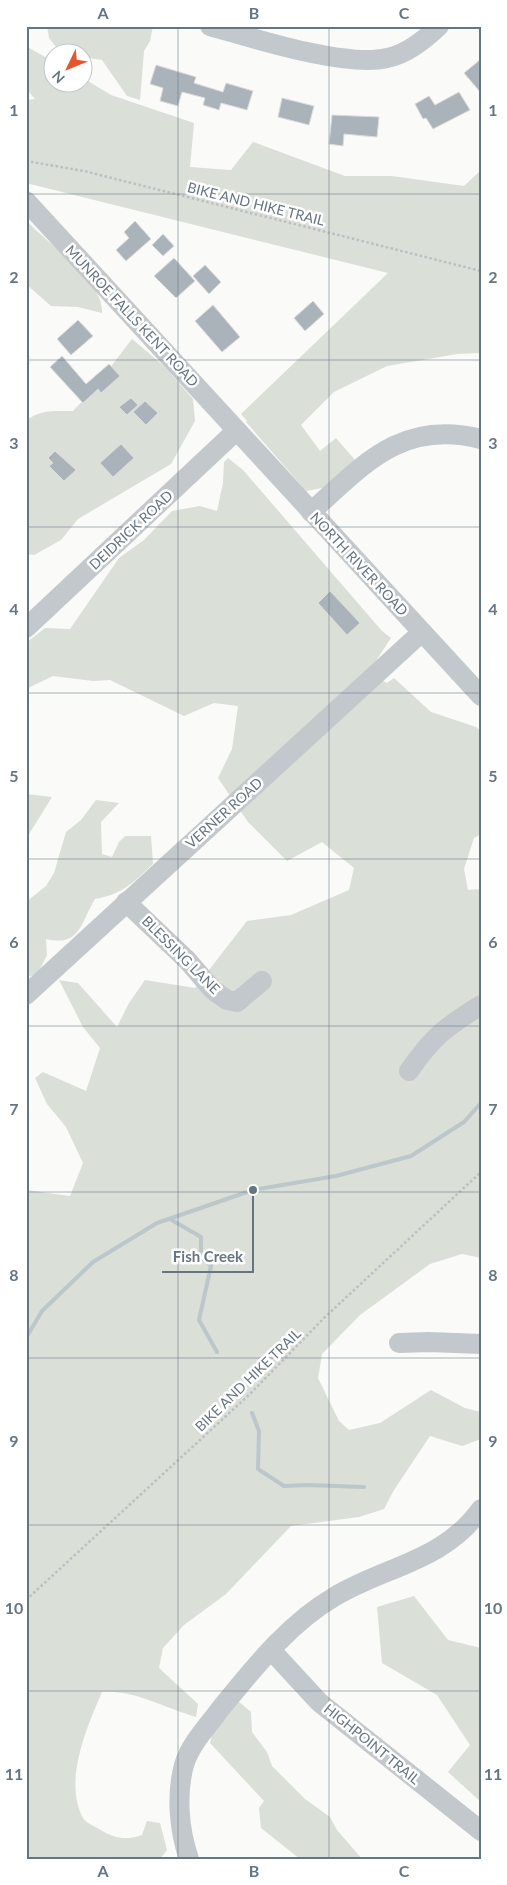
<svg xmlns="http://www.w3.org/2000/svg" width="507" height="1885" viewBox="0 0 507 1885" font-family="Lato,sans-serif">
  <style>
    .green { fill: #dadfd7 }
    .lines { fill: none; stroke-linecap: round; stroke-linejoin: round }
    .stream { stroke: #bbc7cb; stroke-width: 4 }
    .building { fill: #aab3b9; stroke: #dcdcda }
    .path { stroke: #bbbfc2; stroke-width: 2.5; stroke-dasharray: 2.5 2.5; stroke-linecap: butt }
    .minor { stroke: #c3c8cc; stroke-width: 20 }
    .grid { fill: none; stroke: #657683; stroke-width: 1; stroke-opacity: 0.55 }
    .labels { text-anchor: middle; stroke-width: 5; stroke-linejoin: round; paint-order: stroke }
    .street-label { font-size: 14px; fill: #657683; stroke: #fff }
    .leader { fill: none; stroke: #657683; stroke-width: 2 }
    .callout-dot { fill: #657683; stroke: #fff; stroke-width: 2 }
    .callout-label { font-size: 15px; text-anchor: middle; font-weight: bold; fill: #657683; stroke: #fff; stroke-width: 5; stroke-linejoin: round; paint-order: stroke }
    .neatline { fill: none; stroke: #657683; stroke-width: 2 }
    .grid-label { font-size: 16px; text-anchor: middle; font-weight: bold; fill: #657683 }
  </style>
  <rect width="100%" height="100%" fill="#fafaf8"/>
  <g class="green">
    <path d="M47 26H153L150 41 144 51 140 100 127 96 102 60 83 57 82 52H60L49 38Z"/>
    <path d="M26 46 52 61V82H82L83 78 111 95 194 123 190 167 231 170 253 142 345 176H392L464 186 481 170V353L457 354 387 366 334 392 301 425 320 451 336 438 355 460 323 488 306 491 246 422 247 421 241 414 388 273 26 183V100L35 99 26 89Z"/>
    <path d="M30 224C50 246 104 281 102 313L78 307 51 306 26 284V227Z"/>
    <path d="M132 339 164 366 193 399 195 421 171 464 78 519 61 540 34 555 26 554V421C39 409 56 411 73 411L93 390Z"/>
    <path d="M228 458 243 470 382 631 391 638 368 673 387 683 394 678 431 712 476 727 481 731V834L474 838 464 869 468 890 481 889V1258L462 1254 430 1264 360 1315 322 1354 318 1378 339 1421 349 1430 380 1423 431 1390 465 1408 481 1412V1439L462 1446 430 1436 394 1490 384 1509 359 1517 291 1526 226 1594 184 1625 163 1648 159 1668 198 1704 196 1717C164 1708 136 1690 102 1692 87 1727 63 1781 83 1818 86 1823 94 1826 99 1829 113 1838 126 1841 142 1835L147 1821 160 1823 167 1850 160 1859H26V1190L70 1196 83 1163 66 1127 47 1104 35 1078 43 1072 86 1091 100 1048 83 1027 59 980 78 983 117 1027 129 1003 145 980 195 988 247 921 291 915 349 890 354 868 322 842 287 861 248 822 218 778 232 749 238 706 214 703 184 716 110 680 93 681 53 676 26 689V643L45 628 70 629 119 558 144 540 172 511 200 506 217 511 223 483 224 462Z"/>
    <path d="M26 794 52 797 26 839Z"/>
    <path d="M96 800 119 803 101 822 102 854 112 857 119 842 125 836H151L153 864C134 882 121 895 95 899 80 924 80 947 46 939L47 955 37 975 30 976 26 974V902L46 886 54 873 66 832 81 820Z"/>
    <path d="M414 1596 448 1640 481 1648V1802L448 1772 470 1745 437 1695 382 1663 377 1607Z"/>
    <path d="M238 1701 251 1712 252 1732 267 1752 272 1766 305 1799 330 1817 337 1830 362 1859H300L261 1828 259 1808 264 1801 210 1743 215 1723Z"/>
  </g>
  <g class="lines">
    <g class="stream">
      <path d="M170 1219 201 1237V1257L211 1266 199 1320 217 1352"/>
      <path d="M26 1338 42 1311 93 1262 157 1223 253 1190 336 1176 411 1156 464 1122 481 1103"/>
      <path d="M252 1413 259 1431 258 1469 284 1486 308 1485 364 1487"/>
    </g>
  </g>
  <g class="building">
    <path d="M481 59V93L464 73Z"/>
    <path d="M156 65 196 77 194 83 223 92 226 83 253 91 247 110 221 103 219 110 203 105 205 98 182 92 178 106 160 101 163 88 150 84Z"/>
    <path d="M459 92 470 110 433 129 426 118 423 119 415 104 429 96 435 105Z"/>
    <path d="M282 98 314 106 309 125 278 117Z"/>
    <path d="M332 115 379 117 377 137 344 134 343 146 329 144Z"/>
    <path d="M135 221 151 239 126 261 116 250 129 238 124 232Z"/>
    <path d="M163 234 174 246 163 256 152 245Z"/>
    <path d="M174 258 195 281 176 298 154 276Z"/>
    <path d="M205 265 221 282 209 294 193 276Z"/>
    <path d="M313 301 324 314 305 331 294 318Z"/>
    <path d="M213 305 240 337 222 352 195 321Z"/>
    <path d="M78 320 93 336 71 355 57 339Z"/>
    <path d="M62 356 86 384 109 364 120 376 101 393 98 389 83 403 50 367Z"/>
    <path d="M131 398 138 405 127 415 119 407Z"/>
    <path d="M145 401 158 413 146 425 133 412Z"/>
    <path d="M121 444 134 458 113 477 100 463Z"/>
    <path d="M55 451 76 470 64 481 49 466 53 463 48 458Z"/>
    <path d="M330 591 360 623 347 635 318 603Z"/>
  </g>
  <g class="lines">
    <g class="path">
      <path d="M26 161 84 171 481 271"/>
      <path d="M26 1600 250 1394 324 1318 481 1172"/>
    </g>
    <g class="minor">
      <path d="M210 26C253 38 346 68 387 58 407 54 424 40 439 26"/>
      <path d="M26 201 481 696"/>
      <path d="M311 512C364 464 402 419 481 439"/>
      <path d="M26 628 236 431"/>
      <path d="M126 902 187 960 213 990 227 1000 237 1002 262 981"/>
      <path d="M26 995 422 632"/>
      <path d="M409 1071C433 1036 446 1027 481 1005"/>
      <path d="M399 1343 429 1342 481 1344"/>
      <path d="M271 1650 319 1702 481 1831"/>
      <path d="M189 1859C179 1830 176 1795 184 1765 190 1744 208 1726 221 1708 254 1668 288 1624 334 1597 385 1566 443 1562 481 1509"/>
    </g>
  </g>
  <path class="grid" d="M178 26V1859M329 26V1859M26 194H481M26 360H481M26 527H481M26 693H481M26 859H481M26 1026H481M26 1192H481M26 1358H481M26 1525H481M26 1691H481"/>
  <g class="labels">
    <g class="street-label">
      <text transform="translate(256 204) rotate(14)" y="5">BIKE AND HIKE TRAIL</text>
      <text transform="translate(132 316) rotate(47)" y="5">MUNROE FALLS KENT ROAD</text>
      <text transform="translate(131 530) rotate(-43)" y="5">DEIDRICK ROAD</text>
      <text transform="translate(359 564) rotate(47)" y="5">NORTH RIVER ROAD</text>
      <text transform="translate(224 813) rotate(-42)" y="5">VERNER ROAD</text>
      <text transform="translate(181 955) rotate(45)" y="5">BLESSING LANE</text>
      <text transform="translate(248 1380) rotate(-44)" y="5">BIKE AND HIKE TRAIL</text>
      <text transform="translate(372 1744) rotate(39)" y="5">HIGHPOINT TRAIL</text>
    </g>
  </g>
  <path class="leader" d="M253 1190L253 1272H162"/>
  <circle class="callout-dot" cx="253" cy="1190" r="5"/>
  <g class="callout-label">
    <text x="208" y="1262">Fish Creek</text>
  </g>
  <rect width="507" height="1885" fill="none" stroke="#ffffff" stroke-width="55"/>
  <g transform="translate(68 68) rotate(227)"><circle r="24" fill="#ffffff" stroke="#c1c8cd"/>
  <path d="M0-4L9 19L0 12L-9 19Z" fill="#e4572e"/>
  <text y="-8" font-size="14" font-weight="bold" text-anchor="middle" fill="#657683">N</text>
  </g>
  <rect x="28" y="28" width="452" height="1830" class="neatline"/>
  <g class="grid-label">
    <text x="103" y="19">A</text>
    <text x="254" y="19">B</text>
    <text x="404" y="19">C</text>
    <text x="14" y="116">1</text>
    <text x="493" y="116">1</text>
    <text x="14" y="283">2</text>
    <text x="493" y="283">2</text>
    <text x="14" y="449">3</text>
    <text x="493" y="449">3</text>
    <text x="14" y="615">4</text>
    <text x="493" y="615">4</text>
    <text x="14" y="782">5</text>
    <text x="493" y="782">5</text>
    <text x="14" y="948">6</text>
    <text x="493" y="948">6</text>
    <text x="14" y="1115">7</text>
    <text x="493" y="1115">7</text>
    <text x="14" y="1281">8</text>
    <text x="493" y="1281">8</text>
    <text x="14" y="1447">9</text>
    <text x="493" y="1447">9</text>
    <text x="14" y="1614">10</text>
    <text x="493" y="1614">10</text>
    <text x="14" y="1780">11</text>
    <text x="493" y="1780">11</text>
    <text x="103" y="1877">A</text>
    <text x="254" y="1877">B</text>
    <text x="404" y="1877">C</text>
  </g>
</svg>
